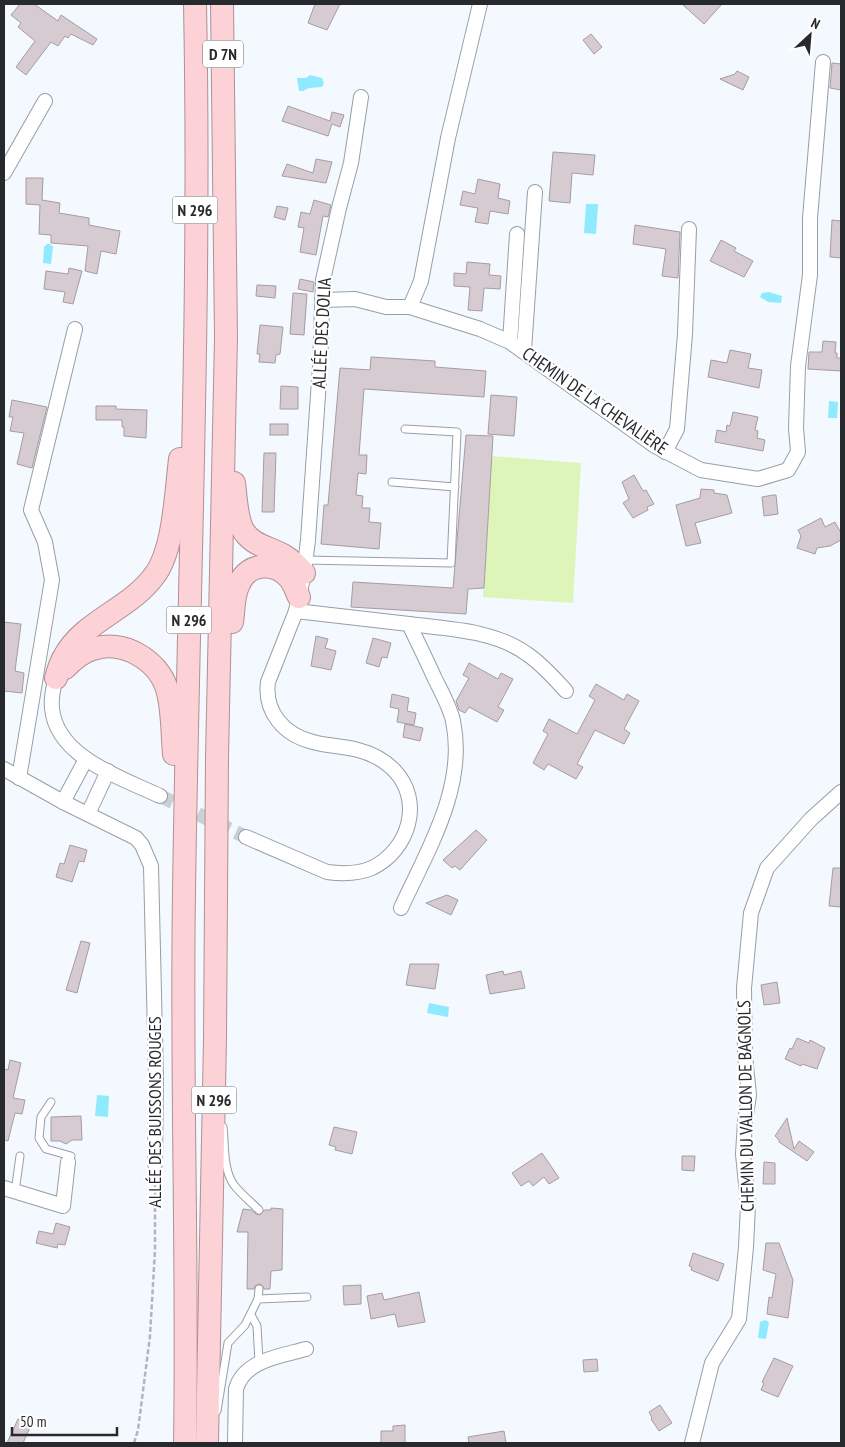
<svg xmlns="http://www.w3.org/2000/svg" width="845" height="1447" viewBox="0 0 845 1447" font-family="'PT Sans Narrow',sans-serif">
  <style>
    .green { fill: #def5b9 }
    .water { fill: #90eafe }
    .building { fill: #d7cbd2; stroke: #a69ca2 }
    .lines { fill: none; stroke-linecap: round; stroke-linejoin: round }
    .minor-tunnel { stroke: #cad0d4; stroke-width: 14; stroke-dasharray: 14 7; stroke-linecap: butt }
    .service-casing { stroke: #969fa7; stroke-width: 9 }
    .minor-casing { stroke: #969fa7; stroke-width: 16 }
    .trunk-casing { stroke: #b18f94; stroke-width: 24 }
    .path { stroke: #b1b6ba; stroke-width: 2.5; stroke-dasharray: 5 2.5; stroke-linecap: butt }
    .service { stroke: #fff; stroke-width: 7 }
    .minor { stroke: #fff; stroke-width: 14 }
    .trunk { stroke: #fcd2d6; stroke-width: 22 }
    .labels { text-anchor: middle; stroke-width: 4.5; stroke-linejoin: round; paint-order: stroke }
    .shield { fill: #fff; stroke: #686a6c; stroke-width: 1 }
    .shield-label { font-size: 16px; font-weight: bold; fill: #272a2d }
    .street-label { font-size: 18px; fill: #272a2d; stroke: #fff }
  </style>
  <rect width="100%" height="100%" fill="#f3f9fe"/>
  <path class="green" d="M492 456 581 463 573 603 483 597Z"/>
  <g class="water">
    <path d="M310 75 322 78 324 83 322 87 309 88 303 91H299L297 78H306Z"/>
    <path d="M586 204H598L596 234 584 233Z"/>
    <path d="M47 244H50L53 247 51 264 43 263 44 247Z"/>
    <path d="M769 292 782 296 781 303 768 302 760 297 762 293Z"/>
    <path d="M829 401 838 402 837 418H828Z"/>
    <path d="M429 1003 449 1007 448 1017 427 1013Z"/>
    <path d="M97 1095 109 1096 108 1117 95 1116Z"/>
    <path d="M765 1320 769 1322 766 1339 758 1338 760 1322Z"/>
  </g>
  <g class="building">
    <path d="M20 4H34L58 21 61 15 97 39 93 45 71 34 68 38 65 36 58 46 51 42 26 75 16 67 35 41 18 27 21 23 11 15Z"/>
    <path d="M315 4H340L327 30 308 23Z"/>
    <path d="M682 4H722L704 24Z"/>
    <path d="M591 34 602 47 594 54 583 40Z"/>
    <path d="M832 63 841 64V90L830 88Z"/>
    <path d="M737 71 749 77 743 90 720 79 735 74Z"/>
    <path d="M288 106 330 121 332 112 344 115 340 127 332 124 328 136 282 121Z"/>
    <path d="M553 152 595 155 593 175 572 173 570 203 549 201Z"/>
    <path d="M316 159 332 162 326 183 282 176 287 164 313 173Z"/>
    <path d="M26 178H43L42 200 60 203 59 213 89 218V225L120 231 116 254 101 251 97 274 85 271 88 246 51 243V235L39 234 40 205 26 204Z"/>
    <path d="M478 179 500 184 498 198 510 201 508 214 490 211 488 224 475 222 478 208 460 205 463 191 475 194Z"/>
    <path d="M314 200 331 205 328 217 323 216 316 255 300 252 304 228 298 227 301 212 310 214Z"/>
    <path d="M277 206 288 208 285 220 274 217Z"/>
    <path d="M832 220 841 221V258L830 257Z"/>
    <path d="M635 225 680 232 678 278 662 276 666 249 633 244Z"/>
    <path d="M721 240 736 248 734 251 753 261 744 277 710 261Z"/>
    <path d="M467 262 490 264 489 275 501 276 500 289 484 288 482 311 468 310 470 287 454 286V273L466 274Z"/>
    <path d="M69 268 82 271 73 304 63 302 65 292 44 289 46 271 68 274Z"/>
    <path d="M300 279 314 282 313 292 298 289Z"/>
    <path d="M257 285 276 286 275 298 256 296Z"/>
    <path d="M293 293 307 294 304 335 290 334Z"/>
    <path d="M260 325 283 327 280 354 276 355 275 363 259 362 260 354H257Z"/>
    <path d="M823 341 836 342 835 353H837V358H841V371L808 369 809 352H822Z"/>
    <path d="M730 350 751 354 748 368 762 370 759 388 708 377 711 360 727 363Z"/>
    <path d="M371 357 435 361V367L486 371 484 397 364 389 359 455H367L366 474 358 473 356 495 363 496 362 508H370L369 522 381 523 379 549 321 544 324 505H328L340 368 370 370Z"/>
    <path d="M281 386 298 387V409H280Z"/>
    <path d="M491 395 517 397 514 436 488 434Z"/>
    <path d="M12 400 47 407 32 468 17 464 24 433 10 431 13 417H9Z"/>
    <path d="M96 406H116V409L147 410 146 438 124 436V427H122V420H96Z"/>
    <path d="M733 412 758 417 755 430 758 431 757 438 765 440 763 451 715 442 717 430 726 432 727 425 730 426Z"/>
    <rect x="270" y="424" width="18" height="11"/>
    <path d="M466 435 493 436 484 588 468 589 466 614 351 607 353 582 453 588Z"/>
    <path d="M264 453H276L274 512H262Z"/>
    <path d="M634 475 643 491 646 490 654 504 647 507 648 510 633 518 623 503 629 499 622 482Z"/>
    <path d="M701 489 714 490V493L727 495 732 513 695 523 701 543 686 546 676 505 700 498Z"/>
    <path d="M773 495H776L778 514 764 516 762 497Z"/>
    <path d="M821 518 825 527 835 522 841 533V540L830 546 817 548 815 554 797 548 801 536 798 530Z"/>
    <path d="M4 622 21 624 15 671 24 673 22 693 4 691Z"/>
    <path d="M316 636 328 639 325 648 336 651 331 670 311 666Z"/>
    <path d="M373 638 391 643 387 658 382 657 379 667 366 663Z"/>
    <path d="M469 663 498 679 501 673 513 679 498 707 504 710 497 722 469 707 465 713 459 710 456 701 469 678 463 675Z"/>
    <path d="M596 684 624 700 627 694 639 701 624 729 630 733 624 744 595 730 577 764 583 767 576 779 548 764 544 770 533 763 548 734 543 731 549 719 577 734 595 700 589 696Z"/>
    <path d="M392 694 409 698 407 711 416 713 414 725 397 722 399 709 390 707Z"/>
    <path d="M405 724 423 728 420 741 403 737Z"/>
    <path d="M476 830 487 840 460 870 455 866 452 868 443 860Z"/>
    <path d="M70 845 87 850 84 862 79 861 72 882 56 877 60 863 64 864Z"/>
    <path d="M833 868H841V907L829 906Z"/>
    <path d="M447 895 458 900 451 915 426 903Z"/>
    <path d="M81 941 90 943 77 993 66 990Z"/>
    <path d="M410 964H439L435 989 406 985Z"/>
    <path d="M503 971 504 975 521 971 525 988 490 994 486 975Z"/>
    <path d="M777 982 780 1003 764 1005 761 985Z"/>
    <path d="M797 1038 809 1043 810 1040 825 1048 817 1069 802 1064 801 1066 785 1059 790 1048 792 1049Z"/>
    <path d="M10 1060 21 1063 13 1098 25 1100 22 1114 15 1113 8 1141 4 1140V1069L8 1070Z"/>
    <path d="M81 1116 82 1140H72L66 1144 60 1141H51V1117Z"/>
    <path d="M787 1118 794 1149 799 1141 814 1152 807 1161 779 1142V1140L775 1136Z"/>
    <path d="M334 1127 357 1132 352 1154 335 1150 336 1147 329 1145Z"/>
    <path d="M542 1153 559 1178 549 1184 544 1177 533 1186 529 1181 521 1186 512 1173Z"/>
    <path d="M682 1156H695L694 1171 682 1170Z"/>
    <path d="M764 1162 775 1163V1184H763Z"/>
    <path d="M271 1208 283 1209 282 1270 271 1271 270 1289H264L262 1285 259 1284 255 1286 254 1289H247L248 1232H237L243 1209 251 1210 256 1214 260 1215 264 1210H271Z"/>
    <path d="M56 1223 70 1227 65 1245 58 1244 57 1248 36 1243 39 1231 53 1234Z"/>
    <path d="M766 1243H779L793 1280 788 1318 767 1314 769 1297 772 1298 776 1274 763 1270Z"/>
    <path d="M693 1253 724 1264 718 1281 691 1270 692 1267 689 1266Z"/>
    <path d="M361 1285V1304L344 1305 343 1286Z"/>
    <path d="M419 1292 425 1322 398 1327 395 1314 371 1319 367 1296 382 1293 384 1300Z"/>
    <path d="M774 1358 793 1366 778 1397 761 1390 764 1383 762 1382Z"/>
    <path d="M597 1359 598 1371 584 1372 583 1360Z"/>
    <path d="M660 1405 672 1423 659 1431 651 1419 652 1418 649 1412Z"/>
    <path d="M18 1419 31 1425 23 1443H7Z"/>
    <path d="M405 1425V1443H381V1431H393V1426Z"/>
    <path d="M504 1431 506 1443H469L468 1437Z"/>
  </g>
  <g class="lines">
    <path class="minor-tunnel" d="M160 796 246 837"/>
    <defs>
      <g id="service">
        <path d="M392 482 455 487"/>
        <path d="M305 560 451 563 457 432 405 429"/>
        <path d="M51 1102 41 1117 39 1138 46 1149 71 1156 68 1162"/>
        <path d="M223 1127C225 1145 223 1170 234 1185 241 1194 251 1202 259 1210"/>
        <path d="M15 1192 20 1156"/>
        <path d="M258 1299 259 1289"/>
        <path d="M251 1315 257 1326 259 1362"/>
        <path d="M217 1411 228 1343 245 1325 258 1299 307 1297"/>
      </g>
      <g id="minor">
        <path d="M4 173 45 101"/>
        <path d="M322 300 355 299 386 307H410L480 329 510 342 655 446 701 470 758 479 788 470 798 452 796 428 798 366 810 275V218L823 62"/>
        <path d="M410 307 421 281 448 138 480 4"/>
        <path d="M510 342 517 234"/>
        <path d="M524 350 535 192"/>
        <path d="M665 452 677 429 685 334 689 229"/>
        <path d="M296 611 409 624C418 643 427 661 435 679 442 693 450 707 453 721 467 787 427 851 401 908"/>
        <path d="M409 624C448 629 494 630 527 654 542 664 554 678 566 691"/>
        <path d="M56 678C53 688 51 698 52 708 56 757 122 778 160 796"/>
        <path d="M4 769 63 802 136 838 142 845 151 866 156 1079 155 1164"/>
        <path d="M19 778 52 580 45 542 31 510 75 329"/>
        <path d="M63 802 86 759"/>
        <path d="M88 814 108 771"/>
        <path d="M246 837 327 872C342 874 358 874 372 868 409 850 424 801 394 770 384 760 370 753 358 750 343 746 327 746 313 742 284 735 264 712 268 682L296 611 304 573 308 540 320 366 323 280 339 208 351 163 361 97"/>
        <path d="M4 1188 63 1206 68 1162"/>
        <path d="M235 1443 236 1389C244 1360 281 1356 306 1349"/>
        <path d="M692 1443 712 1363 739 1319 746 1247 748 1205 743 1154 745 1122 749 1095 745 1056 744 988 751 913 767 868 811 819 841 792"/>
      </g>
      <g id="trunk">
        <path d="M234 483C236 497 236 515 242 528 250 545 269 547 283 555 291 560 298 566 304 573"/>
        <path d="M232 622C234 610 233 595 239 584 248 562 276 561 290 579 294 584 296 591 299 597"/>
        <path d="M65 668C73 660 82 652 93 649 123 639 158 660 167 689 173 709 172 733 174 754"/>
        <path d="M56 678C58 671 60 663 64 657 83 621 130 609 154 576 174 551 176 491 180 459"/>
        <path d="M185 1443C188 1260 181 1077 184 893 188 597 201 300 195 4"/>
        <path d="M207 1443 215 1039 217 758 226 337 222 4"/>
      </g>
    </defs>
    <use href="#service" class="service-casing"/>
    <use href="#minor" class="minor-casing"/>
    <use href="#trunk" class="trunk-casing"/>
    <path class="path" d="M134 1443 138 1430 150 1336 155 1250V1176"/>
    <use href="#service" class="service"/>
    <use href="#minor" class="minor"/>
    <use href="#trunk" class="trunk"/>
  </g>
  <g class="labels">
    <g class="shield">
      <rect x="203" y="40.5" width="40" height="27" rx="4"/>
      <rect x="172.5" y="196.5" width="45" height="27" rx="4"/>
      <rect x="166.5" y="606.5" width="45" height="27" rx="4"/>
      <rect x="191.5" y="1086.5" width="45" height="27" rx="4"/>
    </g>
    <g class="shield-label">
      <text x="223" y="60">D 7N</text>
      <text x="195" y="216">N 296</text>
      <text x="189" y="626">N 296</text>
      <text x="214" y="1106">N 296</text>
    </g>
    <g class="street-label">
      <text transform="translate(322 333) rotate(-87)" y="6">ALLÉE DES DOLIA</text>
      <text transform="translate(595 401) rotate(35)" y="6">CHEMIN DE LA CHEVALIÈRE</text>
      <text transform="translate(746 1106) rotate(-91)" y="6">CHEMIN DU VALLON DE BAGNOLS</text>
      <text transform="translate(155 1112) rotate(-90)" y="6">ALLÉE DES BUISSONS ROUGES</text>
    </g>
  </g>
  <rect width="845" height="1447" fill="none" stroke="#272a2d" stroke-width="10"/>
  <g transform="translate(810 35) rotate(26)" stroke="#ffffff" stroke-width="4" paint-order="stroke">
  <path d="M0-4L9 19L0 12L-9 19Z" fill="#272a2d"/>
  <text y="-8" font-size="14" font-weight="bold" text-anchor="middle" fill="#272a2d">N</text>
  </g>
  <path d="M12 1427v8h105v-8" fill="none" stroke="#272a2d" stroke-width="2.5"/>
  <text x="20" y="1427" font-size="15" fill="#272a2d" stroke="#ffffff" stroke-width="4" paint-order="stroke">50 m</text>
</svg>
